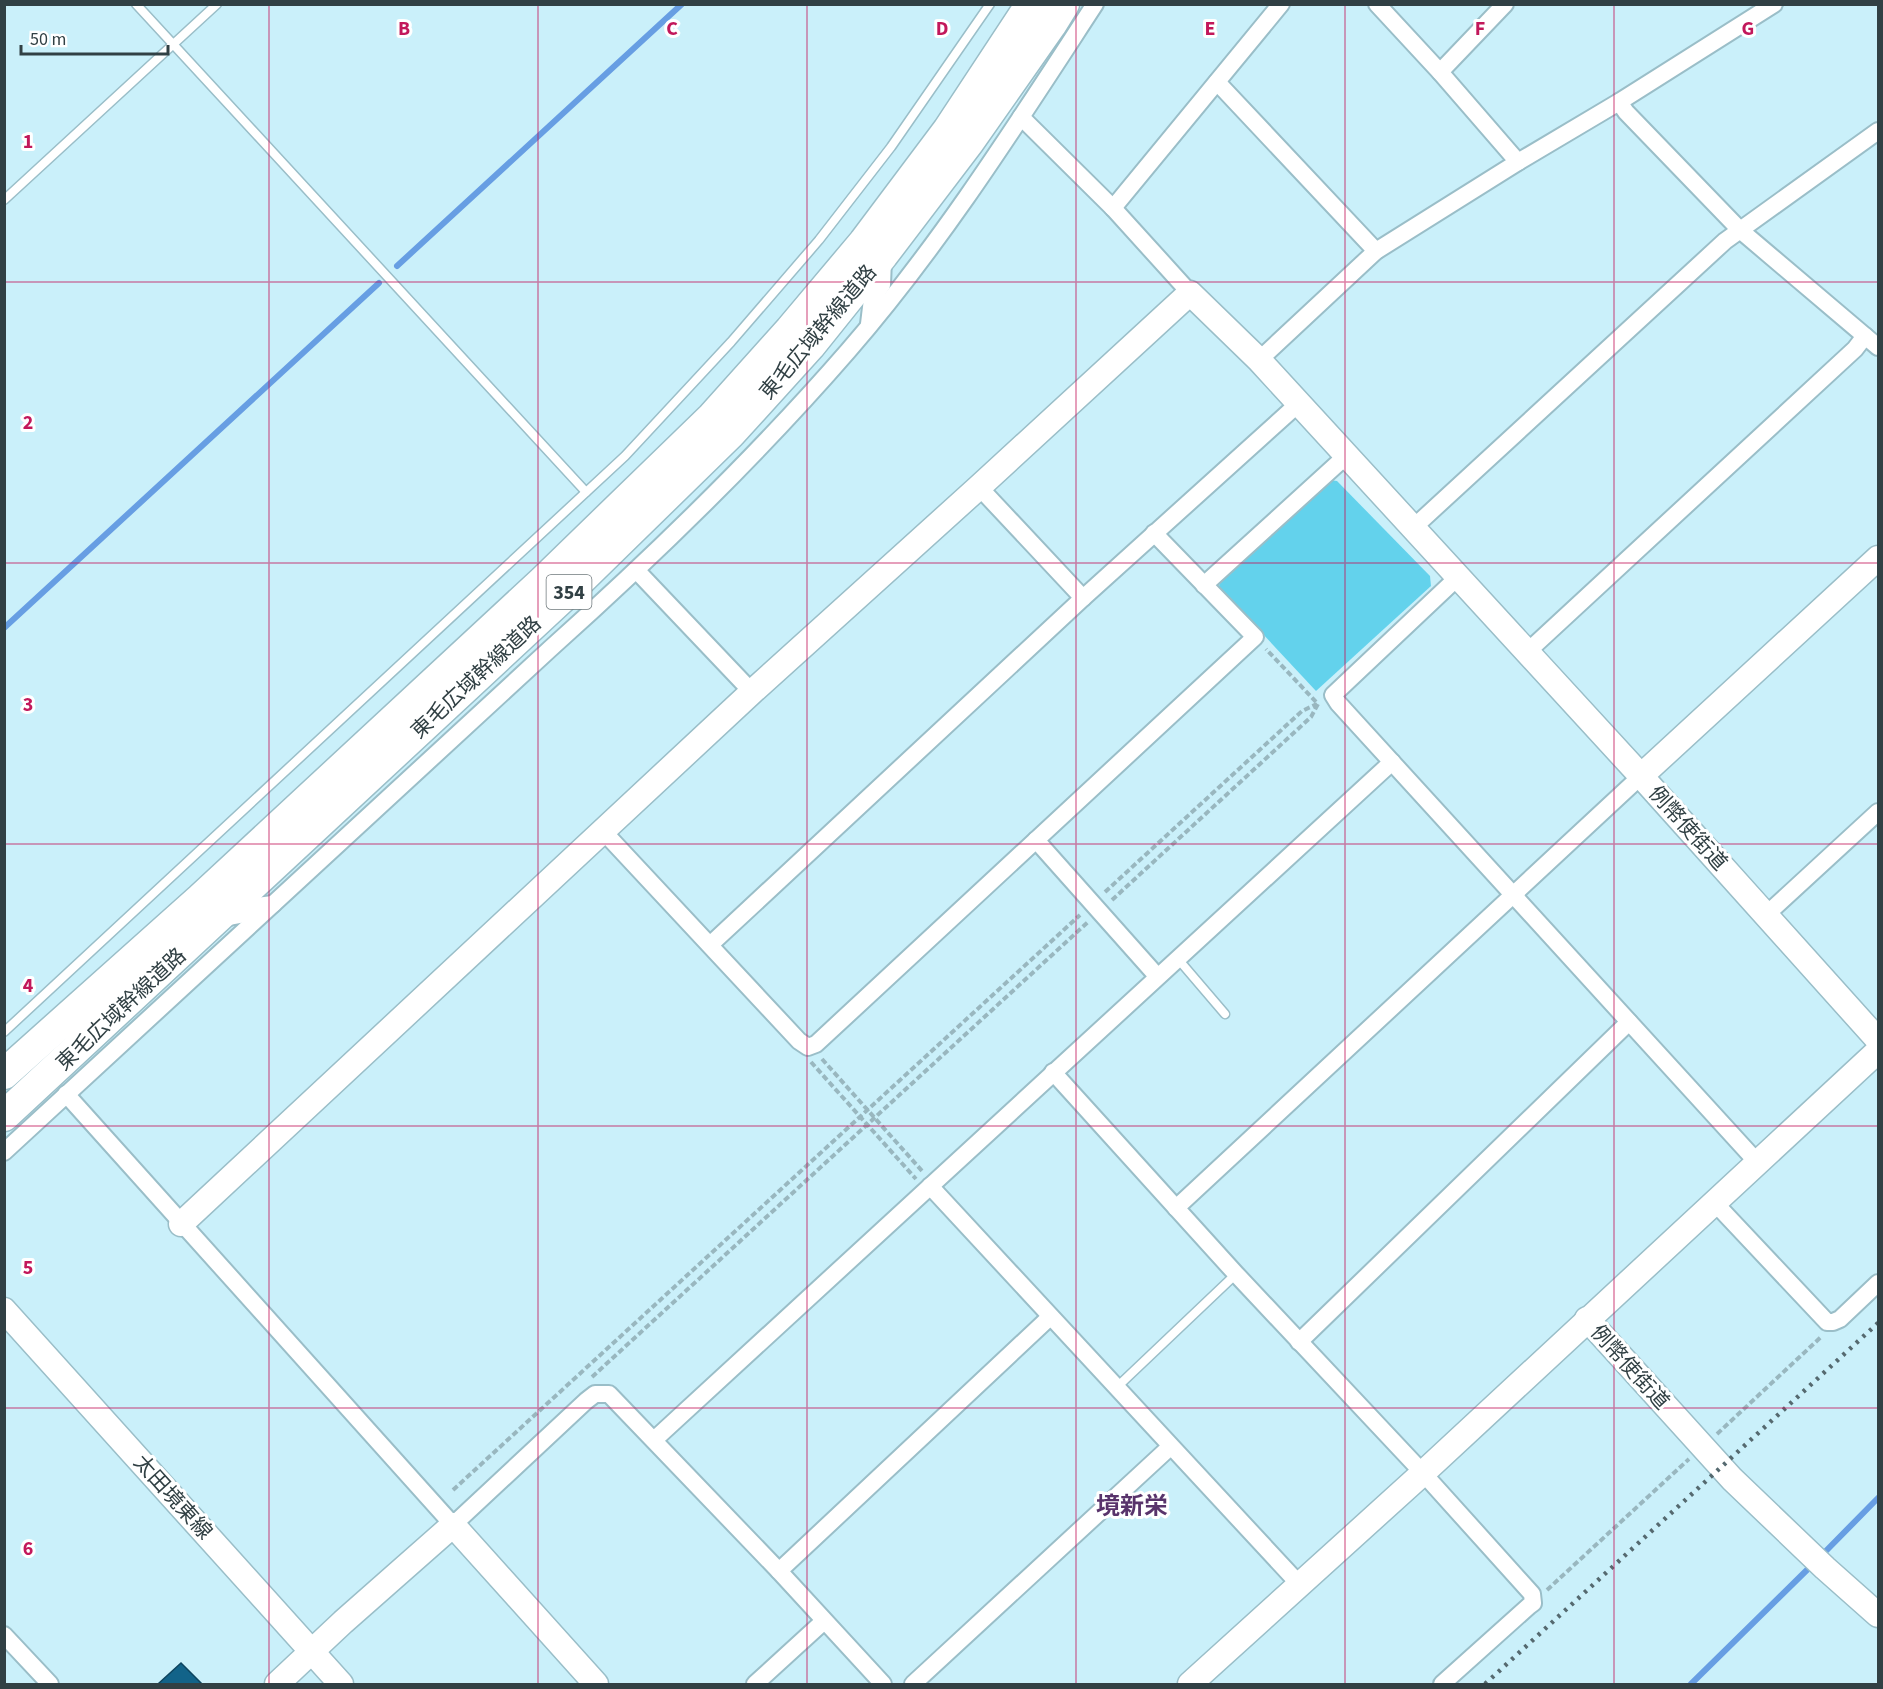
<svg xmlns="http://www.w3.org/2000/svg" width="1883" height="1689" viewBox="0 0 1883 1689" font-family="'Source Sans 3','Noto Sans JP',sans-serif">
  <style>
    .green { fill: #63d2ec }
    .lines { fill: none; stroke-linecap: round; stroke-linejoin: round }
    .stream { stroke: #679ee3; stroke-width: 6 }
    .building { fill: #126389; stroke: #0d4560; stroke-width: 1.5 }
    .lane-casing { stroke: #9abec8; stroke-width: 11 }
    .street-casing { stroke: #9abec8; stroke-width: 20 }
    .secondary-casing { stroke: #9abec8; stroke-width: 27 }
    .highway-casing { stroke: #9abec8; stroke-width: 33 }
    .path { stroke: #99b7bf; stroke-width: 4; stroke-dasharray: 6 3; stroke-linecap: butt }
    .lane { stroke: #fff; stroke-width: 8 }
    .street { stroke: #fff; stroke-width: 16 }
    .secondary { stroke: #fff; stroke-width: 24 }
    .highway { stroke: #fff; stroke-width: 30 }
    .rail { stroke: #55696f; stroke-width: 4.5; stroke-dasharray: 3 6; stroke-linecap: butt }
    .grid { fill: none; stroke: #c2185b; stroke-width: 1.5; stroke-opacity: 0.55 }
    .labels { text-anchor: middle; stroke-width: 6; stroke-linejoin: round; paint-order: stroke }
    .shield { fill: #fff; stroke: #6f797c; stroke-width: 1.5 }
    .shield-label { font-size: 20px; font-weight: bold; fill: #314044 }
    .street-label { font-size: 21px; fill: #314044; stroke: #fff }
    .quarter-label { font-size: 24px; font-weight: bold; fill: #58336b; stroke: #fff }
    .grid-label { font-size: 20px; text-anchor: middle; font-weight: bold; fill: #c2185b; stroke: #fff; stroke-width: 6; stroke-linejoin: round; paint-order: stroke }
  </style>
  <rect width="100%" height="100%" fill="#caf0fa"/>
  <path class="green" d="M1330 480 1337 481 1430 576 1431 586 1316 691 1219 587 1220 579Z"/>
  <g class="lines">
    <g class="stream">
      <path d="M397 266 682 4"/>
      <path d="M4 628 379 283"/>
      <path d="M1820 1557 1878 1498"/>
      <path d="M1691 1684 1812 1565"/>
    </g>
  </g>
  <path class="building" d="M181 1663 202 1684H158Z"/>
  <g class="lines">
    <defs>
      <g id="lane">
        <path d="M136 4 586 492"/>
        <path d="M4 200 217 4"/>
        <path d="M1178 959 1225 1014"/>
        <path d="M4 1032 625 456 731 342 819 240 891 147 990 4"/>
        <path d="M1117 1387 1236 1274"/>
      </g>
      <g id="street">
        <path d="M1377 4 1440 72 1518 162"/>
        <path d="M1440 72 1505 4"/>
        <path d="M1217 82 1376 251"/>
        <path d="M1619 102 1626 112 1740 230 1878 347"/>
        <path d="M1021 117 1113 208 1190 293"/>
        <path d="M1113 208 1281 4"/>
        <path d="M869 324 872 299 882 285 883 259"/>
        <path d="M1259 360 1376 251 1518 162 1619 102 1774 4"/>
        <path d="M979 487 1083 598"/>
        <path d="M1413 528 1725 241 1878 131"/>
        <path d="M637 571 752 692"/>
        <path d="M1457 578 1333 695 1338 703 1757 1162"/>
        <path d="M1204 585 1346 456"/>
        <path d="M1526 653 1855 349 1865 336"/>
        <path d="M603 831 799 1041 808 1047 816 1044 1255 637 1154 533"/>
        <path d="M1036 840 1157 976"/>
        <path d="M1766 915 1878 812"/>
        <path d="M224 918 240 915 257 906 273 904"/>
        <path d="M711 944 1083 598 1298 404"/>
        <path d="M1053 1072 1236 1274 1423 1473 1532 1594 1533 1603 1529 1606 1442 1684"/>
        <path d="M66 1094 453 1525 586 1401 595 1394H609L779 1571 883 1684"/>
        <path d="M4 1152 551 648C656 554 756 457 848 351 941 244 1018 122 1095 4"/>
        <path d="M930 1186 1300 1585"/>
        <path d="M1714 1202 1827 1322H1833L1840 1319 1878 1283"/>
        <path d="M1176 1208 1641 776"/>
        <path d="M1299 1342 1629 1022"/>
        <path d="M654 1440 1392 762"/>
        <path d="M779 1571 1050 1317"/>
        <path d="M4 1635 50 1684"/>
        <path d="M755 1684 824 1621"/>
        <path d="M913 1684 1170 1447"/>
      </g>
      <g id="secondary">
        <path d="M1641 776 1878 558"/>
        <path d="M181 1224 752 692 979 487 1190 293 1259 360 1641 776 1878 1040"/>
        <path d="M4 1310 341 1684"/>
        <path d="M1587 1319 1732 1479 1825 1568 1878 1615"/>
        <path d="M277 1684 343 1622 453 1525 596 1684"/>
        <path d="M1190 1684 1423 1473 1878 1051"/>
      </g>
      <g id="highway">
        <path d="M4 1074 200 899 543 581 712 417 790 330 864 242 948 130 1031 4"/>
        <path d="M4 1116 563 597 731 433 810 346 883 255 969 142 1051 25 1064 4"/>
      </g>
    </defs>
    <use href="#lane" class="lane-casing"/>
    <use href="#street" class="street-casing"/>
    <use href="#secondary" class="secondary-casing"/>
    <use href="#highway" class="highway-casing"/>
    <g class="path">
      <path d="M1105 892 1302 711 1317 704"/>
      <path d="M1112 900 1311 717 1318 704 1266 649"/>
      <path d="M822 1059 923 1172"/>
      <path d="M811 1062 916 1179"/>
      <path d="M592 1377 1088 922"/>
      <path d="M1717 1434 1821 1337"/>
      <path d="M453 1490 1080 915"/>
      <path d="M1547 1590 1689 1459"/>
    </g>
    <use href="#lane" class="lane"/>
    <use href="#street" class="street"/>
    <use href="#secondary" class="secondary"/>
    <use href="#highway" class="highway"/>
    <path class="rail" d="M1485 1684 1878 1323"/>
  </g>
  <path class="grid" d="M269 4V1684M538 4V1684M807 4V1684M1076 4V1684M1345 4V1684M1614 4V1684M4 282H1878M4 563H1878M4 844H1878M4 1126H1878M4 1408H1878"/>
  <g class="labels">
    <rect class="shield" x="546.5" y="575" width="45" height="34" rx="4.5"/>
    <g class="shield-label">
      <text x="569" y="599">354</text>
    </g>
    <g class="street-label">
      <text transform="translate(818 332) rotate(-50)" y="7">東毛広域幹線道路</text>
      <text transform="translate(476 677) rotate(-43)" y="7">東毛広域幹線道路</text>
      <text transform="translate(1688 828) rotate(48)" y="7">例幣使街道</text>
      <text transform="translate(121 1009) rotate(-43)" y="7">東毛広域幹線道路</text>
      <text transform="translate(1630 1367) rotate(48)" y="7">例幣使街道</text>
      <text transform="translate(173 1497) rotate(48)" y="7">太田境東線</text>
    </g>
    <g class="quarter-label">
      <text x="1132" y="1514">境新栄</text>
    </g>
  </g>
  <g class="grid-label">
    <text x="404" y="35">B</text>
    <text x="672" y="35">C</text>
    <text x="942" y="35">D</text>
    <text x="1210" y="35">E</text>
    <text x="1480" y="35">F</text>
    <text x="1748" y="35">G</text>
    <text x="28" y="148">1</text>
    <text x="28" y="429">2</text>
    <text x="28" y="711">3</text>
    <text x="28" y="992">4</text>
    <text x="28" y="1274">5</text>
    <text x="28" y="1555">6</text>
  </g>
  <rect width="1883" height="1689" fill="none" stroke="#314044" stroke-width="12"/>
  <path d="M21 45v9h147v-9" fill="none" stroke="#314044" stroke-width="3"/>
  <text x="30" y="45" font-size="18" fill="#314044" stroke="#ffffff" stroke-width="4.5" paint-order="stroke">50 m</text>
</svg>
